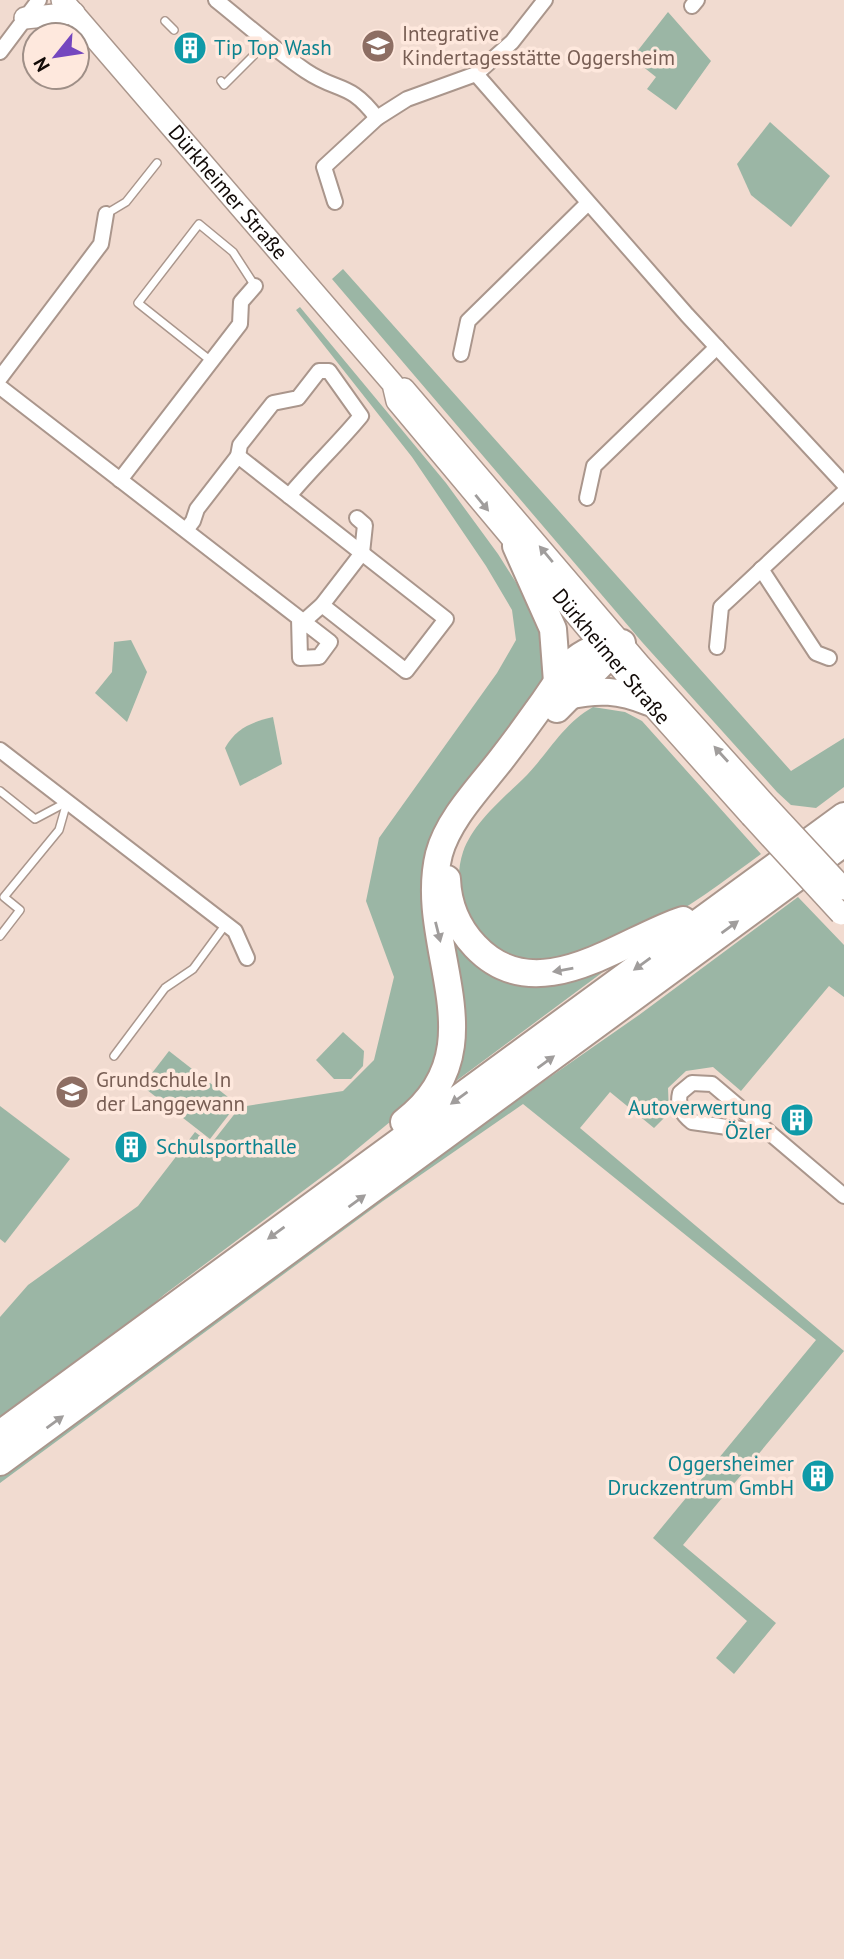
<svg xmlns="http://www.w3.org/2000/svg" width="844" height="1959" viewBox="0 0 844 1959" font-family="'PT Sans',sans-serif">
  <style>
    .green { fill: #9bb6a5 }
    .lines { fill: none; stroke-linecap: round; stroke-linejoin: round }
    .lane-casing { stroke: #aa968c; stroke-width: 10 }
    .street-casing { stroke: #aa968c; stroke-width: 18 }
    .secondary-casing { stroke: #aa968c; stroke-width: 24 }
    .highway-casing { stroke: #aa968c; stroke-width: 30 }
    .lane { stroke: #fff; stroke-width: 7 }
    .street { stroke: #fff; stroke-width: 14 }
    .secondary { stroke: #fff; stroke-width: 21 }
    .highway { stroke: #fff; stroke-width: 26 }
    .secondary-bridge-casing { stroke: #aa968c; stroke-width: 24; stroke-linecap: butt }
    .secondary-bridge { stroke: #fff; stroke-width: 21 }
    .oneway { fill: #a09d9c }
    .labels { text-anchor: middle; stroke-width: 7; stroke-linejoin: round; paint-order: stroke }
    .education-label { font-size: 21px; fill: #785e54; stroke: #fee8dd; text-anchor: start }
    .culture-label { font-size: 21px; fill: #0d838f; stroke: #fee8dd; text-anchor: start }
    .street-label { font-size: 21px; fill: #110a07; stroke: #fee8dd }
  </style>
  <rect width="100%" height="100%" fill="#f1dbd0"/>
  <g class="green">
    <path d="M668 12 711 61 676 110 647 89 656 77 632 58Z"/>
    <path d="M770 122 830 176 791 227 751 195 737 164Z"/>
    <path d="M343 269 791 771 844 738V787L816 808 791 805 777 792 642 642 332 279Z"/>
    <path d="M300 307 446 483 498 554 529 603 543 637 547 675 448 823 446 1033 425 1093 339 1164 165 1294 100 1349 0 1422V1317L28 1285 138 1206 195 1132 211 1144 240 1107 343 1091 374 1060 394 977 366 901 379 838 497 673 516 640 512 610 486 566 412 457 296 310Z"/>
    <path d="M131 640 147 672 127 722 95 693 112 672 114 642Z"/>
    <path d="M593 707 625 712 642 721 761 854C724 881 687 909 646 931 630 938 612 942 595 948 583 952 568 959 555 961 495 971 444 909 463 852 474 821 505 797 527 775 549 752 564 723 593 707Z"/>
    <path d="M273 717 282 764 240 786 225 748C236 728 252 722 273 717Z"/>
    <path d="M798 897 844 945V997L829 986 741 1091 713 1067 686 1071 668 1088 669 1113 654 1128 610 1092 580 1128 844 1351 683 1545 776 1623 734 1674 716 1658 747 1621 653 1538 816 1340 523 1104 383 1201 0 1483V1471L342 1222 639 1015Z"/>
    <path d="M448 900 488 958 611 966 444 1090Z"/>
    <path d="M343 1032 364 1051 363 1066 351 1079H334L316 1060Z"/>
    <path d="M169 1051 237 1104 210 1139 142 1086Z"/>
    <path d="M0 1106 70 1159 5 1243 0 1239Z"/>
  </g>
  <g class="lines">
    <defs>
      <g id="lane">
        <path d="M165 21 174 30"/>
        <path d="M221 81 224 85 254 55"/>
        <path d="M106 214 126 202 157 163"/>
        <path d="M211 361 138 303 199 224 233 252 255 286"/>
        <path d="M0 791 35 819 67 802"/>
        <path d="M0 936 20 910 4 897 59 830 67 802"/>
        <path d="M114 1056 165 988 193 969 226 924"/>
      </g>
      <g id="street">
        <path d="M216 0C246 24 275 50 306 71 339 93 349 81 377 118"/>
        <path d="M692 6 697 0"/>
        <path d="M0 52 39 0"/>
        <path d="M476 74 687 315 844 484"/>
        <path d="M335 202 324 167 377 118 407 99 476 74 512 42 545 0"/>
        <path d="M461 354 468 321 587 204"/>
        <path d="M0 378 101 244 106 214"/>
        <path d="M0 387 330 642 319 657 300 658 299 618"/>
        <path d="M238 456 240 445 273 403 298 398 319 371H329L361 416C338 444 312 468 289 496"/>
        <path d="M120 480 240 324 241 302 255 286"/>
        <path d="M587 498 594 466 717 347"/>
        <path d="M186 530 193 521 197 509 238 456 446 619 406 671 322 605"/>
        <path d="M761 569 816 653 829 658"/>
        <path d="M303 622 322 605 362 553 365 525 357 518"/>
        <path d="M717 647 721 607 844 492"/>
        <path d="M0 750 235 931 247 958"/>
        <path d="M769 1133 692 1122C682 1114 677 1106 680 1093L692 1083 712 1084 844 1196"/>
      </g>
      <g id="secondary">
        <path id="s1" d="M62 0 393 384 397 401 649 702 751 816"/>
        <path d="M25 18 74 13"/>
        <path d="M404 389 640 665 766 805"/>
      </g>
      <g id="highway">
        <path d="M516 546 553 629 557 682"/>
        <path d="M567 696C599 689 619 690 649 702"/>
        <path d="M557 709 618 647"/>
        <path d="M447 879C448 906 457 927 475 946 537 1012 621 940 683 920"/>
        <path d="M404 1122C502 1048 416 947 439 854 448 820 479 788 500 761 524 730 547 698 568 666 584 650 601 645 622 643"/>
        <path d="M0 1434 844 816"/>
        <path d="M0 1462 844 843"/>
      </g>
    </defs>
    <use href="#lane" class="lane-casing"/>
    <use href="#street" class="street-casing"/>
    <use href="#secondary" class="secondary-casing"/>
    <use href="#highway" class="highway-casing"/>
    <use href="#lane" class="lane"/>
    <use href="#street" class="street"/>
    <use href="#secondary" class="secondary"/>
    <use href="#highway" class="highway"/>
    <defs>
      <g id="secondary-bridge">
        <path d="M766 805 844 889"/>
        <path d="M751 816 841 914"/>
      </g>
    </defs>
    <use href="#secondary-bridge" class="secondary-bridge-casing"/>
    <use href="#secondary-bridge" class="secondary-bridge"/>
  </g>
  <defs><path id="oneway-solid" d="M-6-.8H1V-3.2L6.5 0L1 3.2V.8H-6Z" transform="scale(1.75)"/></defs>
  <g class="oneway">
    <use href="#oneway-solid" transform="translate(482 503) rotate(51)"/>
    <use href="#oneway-solid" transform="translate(546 554) rotate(-130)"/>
    <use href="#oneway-solid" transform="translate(721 754) rotate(-132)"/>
    <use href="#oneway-solid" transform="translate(730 927) rotate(-36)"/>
    <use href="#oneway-solid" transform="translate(438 932) rotate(76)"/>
    <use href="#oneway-solid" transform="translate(642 964) rotate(144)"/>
    <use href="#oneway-solid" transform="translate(563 970) rotate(170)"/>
    <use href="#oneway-solid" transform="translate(546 1062) rotate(-36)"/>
    <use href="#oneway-solid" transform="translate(459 1098) rotate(144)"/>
    <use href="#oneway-solid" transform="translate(357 1201) rotate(-36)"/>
    <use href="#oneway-solid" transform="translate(276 1233) rotate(144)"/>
    <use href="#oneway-solid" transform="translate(55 1422) rotate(-36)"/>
  </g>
  <defs>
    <symbol id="school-disc" viewBox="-11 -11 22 22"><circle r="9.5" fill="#8d6e63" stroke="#fee8dd"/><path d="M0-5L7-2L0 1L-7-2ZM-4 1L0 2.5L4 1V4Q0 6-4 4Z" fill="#fff"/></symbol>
    <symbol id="building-disc" viewBox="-11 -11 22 22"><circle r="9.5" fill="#0f9aa8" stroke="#fee8dd"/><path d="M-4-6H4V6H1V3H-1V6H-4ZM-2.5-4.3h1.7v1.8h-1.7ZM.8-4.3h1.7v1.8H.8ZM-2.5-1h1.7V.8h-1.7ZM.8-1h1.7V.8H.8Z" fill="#fff"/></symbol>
  </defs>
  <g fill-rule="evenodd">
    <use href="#school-disc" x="359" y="27" width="38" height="38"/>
    <use href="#building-disc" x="171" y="29" width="38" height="38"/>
    <use href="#school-disc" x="53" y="1073" width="38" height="38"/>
    <use href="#building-disc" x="778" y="1101" width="38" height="38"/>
    <use href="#building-disc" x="112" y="1128" width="38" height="38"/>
    <use href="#building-disc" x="799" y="1457" width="38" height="38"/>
  </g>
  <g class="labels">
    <g class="education-label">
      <text x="402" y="41">Integrative<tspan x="402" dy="24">Kindertagesstätte Oggersheim</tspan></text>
      <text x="96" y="1087">Grundschule In<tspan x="96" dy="24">der Langgewann</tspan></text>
    </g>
    <g class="culture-label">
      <text x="214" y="55">Tip Top Wash</text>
      <text x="772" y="1115" text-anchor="end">Autoverwertung<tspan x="772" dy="24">Özler</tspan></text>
      <text x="156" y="1154">Schulsporthalle</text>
      <text x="794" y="1471" text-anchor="end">Oggersheimer<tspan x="794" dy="24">Druckzentrum GmbH</tspan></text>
    </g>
    <g class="street-label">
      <text dy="7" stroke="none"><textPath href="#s1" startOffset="254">Dürkheimer Straße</textPath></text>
      <text dy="7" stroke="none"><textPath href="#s1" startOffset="858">Dürkheimer Straße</textPath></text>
    </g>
  </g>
  <g transform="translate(56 56) rotate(240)"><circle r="33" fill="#fee8dd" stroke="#9f8f87" stroke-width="2"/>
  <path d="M0-5L12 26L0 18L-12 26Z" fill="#7447bf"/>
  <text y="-10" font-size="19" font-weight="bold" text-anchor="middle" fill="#110a07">N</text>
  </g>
</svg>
